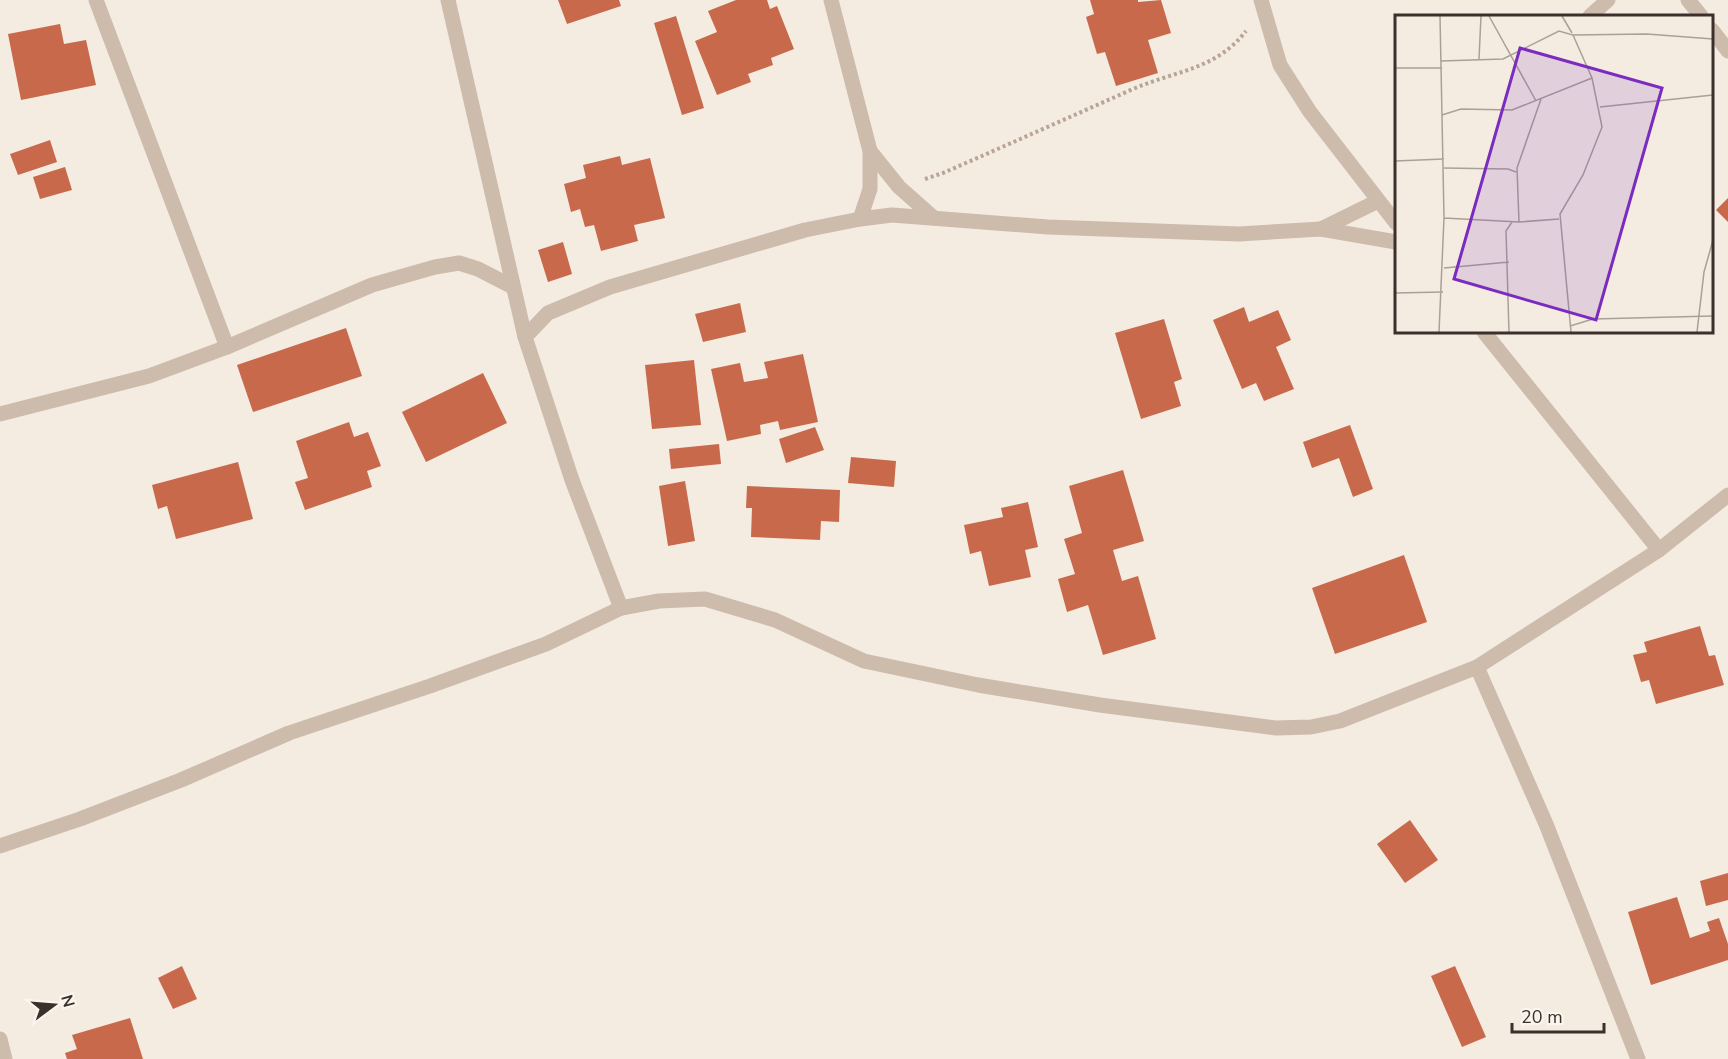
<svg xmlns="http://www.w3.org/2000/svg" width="1728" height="1059" viewBox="0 0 1728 1059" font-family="'Nunito Sans',sans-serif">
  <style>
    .building { fill: #c8694b }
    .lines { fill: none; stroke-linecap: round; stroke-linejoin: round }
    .path { stroke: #b9a596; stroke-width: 4; stroke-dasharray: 3 3; stroke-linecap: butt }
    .minor { stroke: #cdbbac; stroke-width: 15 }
    .inset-road { fill: none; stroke: #aaa098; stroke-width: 1.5 }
    .view { fill: #7b2cbf; fill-opacity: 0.15; stroke: #7b2cbf; stroke-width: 3 }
    .inset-edge { fill: none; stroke: #3b302b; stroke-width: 3 }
  </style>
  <rect width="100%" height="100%" fill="#f4ebe1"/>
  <g class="building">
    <path d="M558 0H619L621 6 567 24Z"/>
    <path d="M736 0H767L770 9 777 6 794 49 771 58 773 65 748 74 751 82 717 95 695 41 717 32 708 11Z"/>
    <path d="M1090 0H1138V2L1161 0 1171 33 1148 40 1158 73 1116 86 1105 52 1097 54 1086 17 1094 14Z"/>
    <path d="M676 16 704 108 682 115 654 23Z"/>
    <path d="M60 24 64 44 86 40 96 85 21 100 8 34Z"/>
    <path d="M50 140 57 162 18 175 10 154Z"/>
    <path d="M620 156 622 165 650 158 665 218 634 225 638 241 601 251 594 225 585 227 580 209 571 212 564 184 586 178 583 165Z"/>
    <path d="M65 167 72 190 40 199 33 177Z"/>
    <path d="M1728 198V222L1716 210Z"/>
    <path d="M563 242 572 274 548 282 538 250Z"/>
    <path d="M740 303 746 332 703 342 695 314Z"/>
    <path d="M1244 307 1249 322 1278 310 1291 340 1276 347 1294 389 1264 401 1256 383 1242 389 1213 320Z"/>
    <path d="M1164 319 1182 379 1174 382 1181 406 1141 419 1115 333Z"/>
    <path d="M346 328 362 376 253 412 237 365Z"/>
    <path d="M803 354 818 422 780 430 778 421 760 425 761 434 727 441 711 369 740 363 744 382 768 378 764 362Z"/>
    <path d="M694 360 701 425 652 429 645 365Z"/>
    <path d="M483 373 507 423 426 462 402 412Z"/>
    <path d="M349 422 354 437 368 432 381 466 367 471 372 487 305 510 295 482 308 478 296 441Z"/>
    <path d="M1350 425 1373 489 1353 497 1339 458 1312 468 1303 442Z"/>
    <path d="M815 427 824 450 786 463 779 439Z"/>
    <path d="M719 444 721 464 671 469 669 449Z"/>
    <path d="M851 457 896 461 894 487 848 483Z"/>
    <path d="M238 462 253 519 176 539 167 506 158 509 152 485Z"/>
    <path d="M1123 470 1144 541 1113 550 1122 581 1138 576 1156 639 1103 655 1088 605 1067 612 1058 579 1075 574 1064 539 1082 533 1069 486Z"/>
    <path d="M685 481 695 541 668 546 659 486Z"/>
    <path d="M747 486 840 490 839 522 821 521 820 540 751 537 752 508H746Z"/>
    <path d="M1028 502 1038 547 1025 550 1031 577 989 586 981 551 970 554 964 525 1003 517 1001 508Z"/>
    <path d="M1404 555 1427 622 1335 654 1312 588Z"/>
    <path d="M1700 626 1709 656 1715 655 1724 685 1656 704 1649 680 1641 682 1633 655 1647 652 1644 642Z"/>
    <path d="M1410 820 1438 860 1405 883 1377 844Z"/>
    <path d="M1728 873V900L1706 906 1700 881Z"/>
    <path d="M1677 897 1690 938 1710 931 1707 922 1719 918 1728 944V960L1651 985 1628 912Z"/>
    <path d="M182 966 197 999 173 1009 158 978Z"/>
    <path d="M1455 966 1486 1037 1462 1047 1431 976Z"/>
    <path d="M130 1018 143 1059H67L65 1053 77 1049 72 1035Z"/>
  </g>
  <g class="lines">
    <path class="path" d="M925 179 943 173C1007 145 1070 117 1133 89 1174 71 1216 70 1246 31"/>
    <g class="minor">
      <path d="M96 0 227 347"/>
      <path d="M448 0 525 337 572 480 621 608"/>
      <path d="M831 0 870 151V189L860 219"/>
      <path d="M1261 0 1280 65 1310 112 1396 223"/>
      <path d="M1688 0 1701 16"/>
      <path d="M1590 16 1608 0"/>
      <path d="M1712 30 1728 51"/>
      <path d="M870 151 899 187 934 218"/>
      <path d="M1321 229 1378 201"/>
      <path d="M1484 332 1659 550"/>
      <path d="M525 337 548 313 610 287 805 230 860 219 892 215 1048 227 1239 234 1321 229 1396 242"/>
      <path d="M0 414 149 376 227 347 372 285 435 267 459 263 478 269 513 287"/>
      <path d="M1477 667 1546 824 1638 1059"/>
      <path d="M0 846 80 819 181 780 289 733 430 686 546 644 621 608 659 601 705 599 775 620 864 661 978 685 1100 705 1276 728 1311 727 1340 721 1477 667 1659 550 1728 495"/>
      <path d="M0 1039 5 1059"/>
    </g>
  </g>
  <g transform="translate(1395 15)">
    <rect width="318" height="318" fill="#f4ebe1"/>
    <path class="inset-road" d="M94 1 141 86M167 1 177 18M178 20 252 19 318 24M84 44 86 1M46 46 108 44 164 16 178 20 197 63 207 112 188 160 165 199 176 317M0 53H47M205 92 318 80M47 100 66 94 117 95 197 63M0 146 49 144M49 153 113 154 121 157M49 203 124 207 164 204M124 207 122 153 146 84M49 253 114 247M0 278 48 277M175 311 198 304 318 301M44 317 49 203 45 1M114 317 111 216 117 207M302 317 309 257 318 225"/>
    <path class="view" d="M125 33 267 73 201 305 59 264Z"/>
    <rect width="318" height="318" class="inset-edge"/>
  </g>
  <g transform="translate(54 1005) rotate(74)" stroke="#fbf5ee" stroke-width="4.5" paint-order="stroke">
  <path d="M0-4.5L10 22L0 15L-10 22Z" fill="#3b302b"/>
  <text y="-9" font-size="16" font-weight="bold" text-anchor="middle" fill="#3b302b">N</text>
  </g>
  <path d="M1512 1023v9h92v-9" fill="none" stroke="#3b302b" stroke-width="3"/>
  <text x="1521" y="1023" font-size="18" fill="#3b302b" stroke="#fbf5ee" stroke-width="4.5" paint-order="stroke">20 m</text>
</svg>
